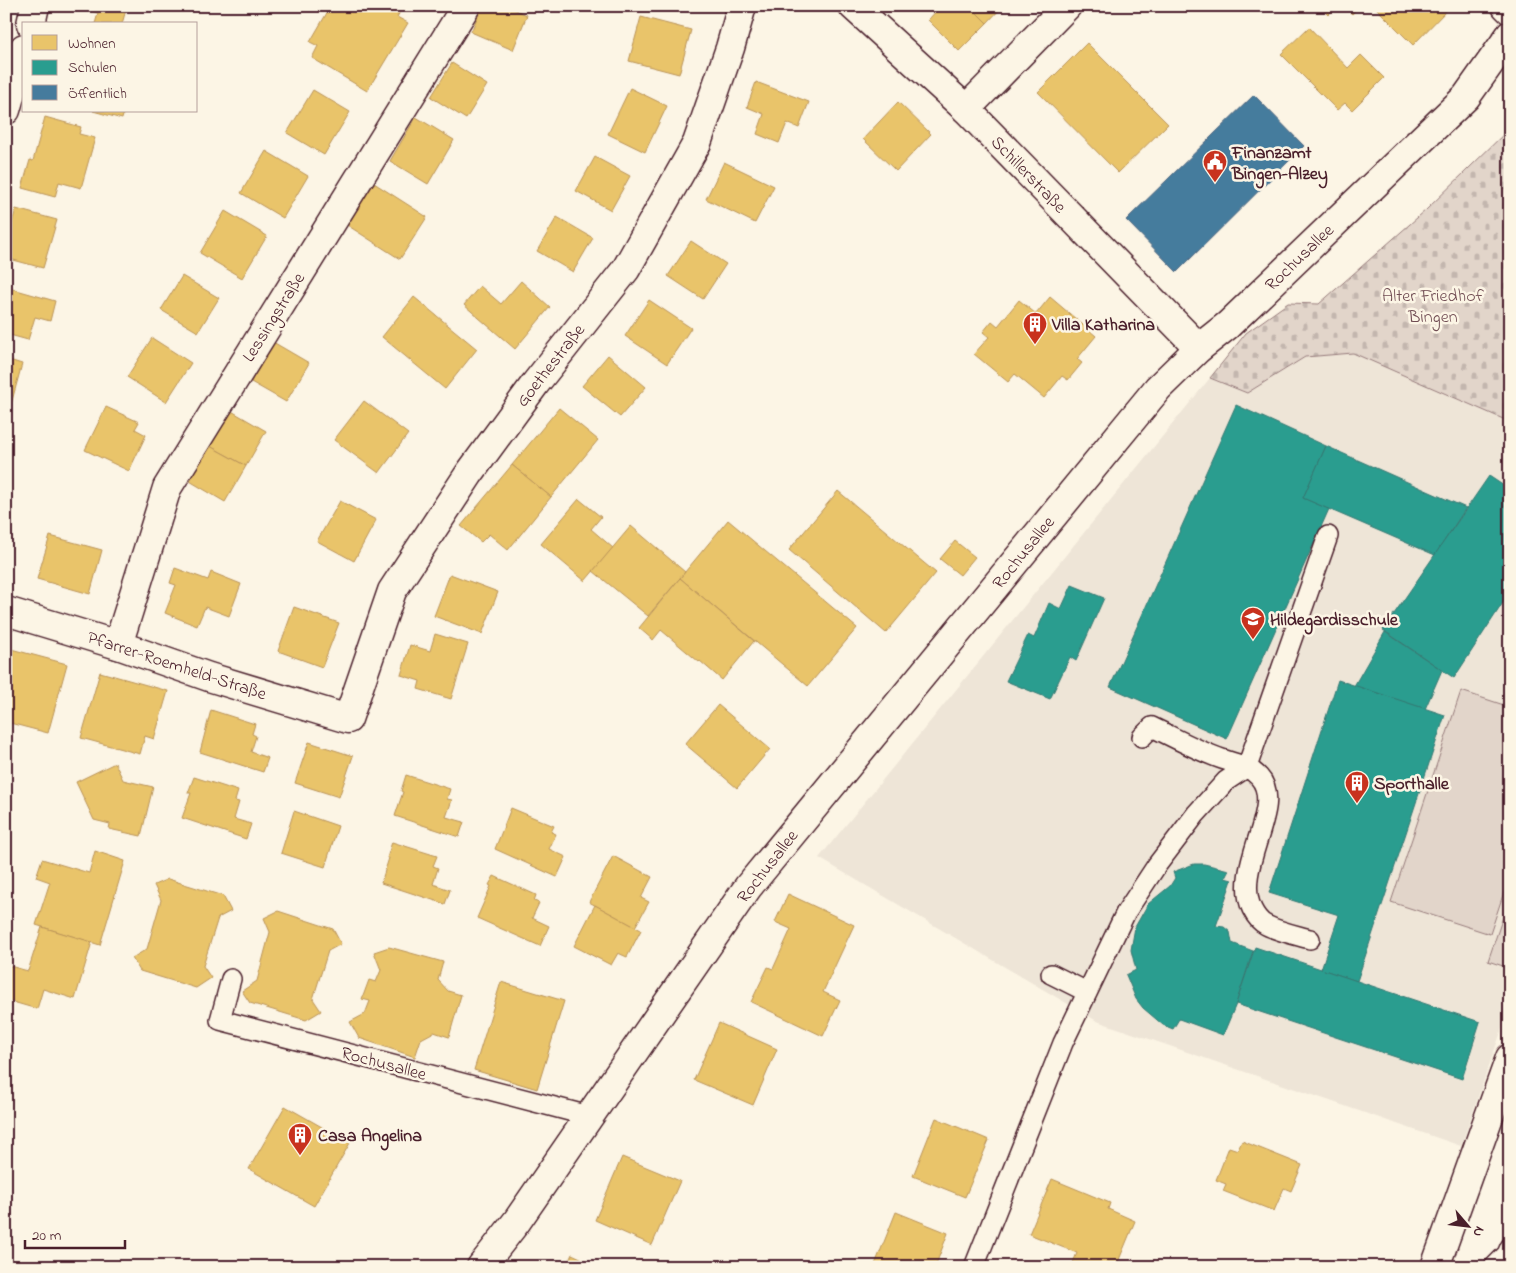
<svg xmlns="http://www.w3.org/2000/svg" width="1516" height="1273" viewBox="0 0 1516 1273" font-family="'Indie Flower',sans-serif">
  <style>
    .built { fill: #eee5d7 }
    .green { fill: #e2d5ca; stroke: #967a7a }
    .cemetery { fill: url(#cemetery-stones); stroke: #967a7a }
    .homes { fill: #e9c46a; stroke: #b99257 }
    .schools { fill: #2a9d8f; stroke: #347771 }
    .public { fill: #457b9d; stroke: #465f7b }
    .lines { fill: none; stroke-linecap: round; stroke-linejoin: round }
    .service-casing { stroke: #4a1f2b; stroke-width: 22 }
    .minor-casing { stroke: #4a1f2b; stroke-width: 31 }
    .service { stroke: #fcf5e5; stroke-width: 19 }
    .minor { stroke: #fcf5e5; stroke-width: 28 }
    .labels { text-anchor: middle; stroke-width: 5; stroke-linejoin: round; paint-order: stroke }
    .poi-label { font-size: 18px; font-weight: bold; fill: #4a1f2b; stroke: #fcf5e5; text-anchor: start }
    .street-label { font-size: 18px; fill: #4a1f2b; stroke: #fcf5e5 }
    .park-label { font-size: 18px; fill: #704c53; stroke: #fcf5e5 }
  </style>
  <defs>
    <pattern id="cemetery-stones" width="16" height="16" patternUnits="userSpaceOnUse" patternTransform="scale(1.25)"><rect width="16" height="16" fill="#e2d5ca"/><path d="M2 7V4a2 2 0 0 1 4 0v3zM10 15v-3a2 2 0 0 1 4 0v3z" fill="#c3b6ae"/></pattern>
  </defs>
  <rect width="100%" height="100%" fill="#fcf5e5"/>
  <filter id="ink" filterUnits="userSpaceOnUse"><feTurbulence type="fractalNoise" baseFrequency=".02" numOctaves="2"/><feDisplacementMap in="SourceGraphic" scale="10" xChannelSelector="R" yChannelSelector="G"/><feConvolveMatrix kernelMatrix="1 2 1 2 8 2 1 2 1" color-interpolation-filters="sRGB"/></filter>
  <g filter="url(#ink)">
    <path class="built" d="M1353 353 1510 422V1006L1461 1146 1097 1021 819 858 1210 378 1247 393 1305 357Z"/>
    <g class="green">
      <path d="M1461 691 1510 707V874L1490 934 1391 902Z"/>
      <path d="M1510 896V967L1509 968 1488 961Z"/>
    </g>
    <path class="cemetery" d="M1510 128V422L1353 353 1305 357 1247 393 1210 378 1246 333 1288 303 1319 304 1426 210Z"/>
    <g class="homes">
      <path d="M74 6H127L122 24H95L98 13Z"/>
      <path d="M331 6H389L400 12 397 17 408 23 367 91 312 58 318 46 310 42Z"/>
      <path d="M482 6H506L527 15 513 50 471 32Z"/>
      <path d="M941 6H970L987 23 959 51 928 20Z"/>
      <path d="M970 6H1003L987 23Z"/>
      <path d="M1319 6H1337L1328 15Z"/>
      <path d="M1345 6H1359L1352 14Z"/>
      <path d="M1374 6H1445L1448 9 1413 45Z"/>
      <path d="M641 17 691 30 679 74 629 61Z"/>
      <path d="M1309 27 1348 68 1361 55 1384 78 1352 110 1345 103 1337 110 1281 54Z"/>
      <path d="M1087 43 1168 124 1118 173 1038 92Z"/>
      <path d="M452 63 487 85 466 119 431 97Z"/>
      <path d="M756 82 809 102 799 128 787 123 779 143 757 134 764 114 747 107Z"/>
      <path d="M630 88 667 106 645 152 608 134Z"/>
      <path d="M313 90 350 112 324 155 287 133Z"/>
      <path d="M898 102 931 134 896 171 863 139Z"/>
      <path d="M93 111H124L122 119Z"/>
      <path d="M45 117 81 127 79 134 95 138 81 188 59 182 55 197 22 188 30 160 33 161Z"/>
      <path d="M416 117 454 140 428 184 390 161Z"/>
      <path d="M266 151 308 176 283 218 241 193Z"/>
      <path d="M595 157 630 176 611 210 576 191Z"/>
      <path d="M724 162 774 186 755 223 706 199Z"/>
      <path d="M374 183 427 217 400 259 347 225Z"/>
      <path d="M16 209 57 220 43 268 6 258V243Z"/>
      <path d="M225 211 267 236 242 278 200 253Z"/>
      <path d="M557 217 593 238 573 272 537 251Z"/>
      <path d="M691 241 726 264 703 299 668 276Z"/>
      <path d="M182 276 219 298 198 332 161 310Z"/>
      <path d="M521 281 550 307 515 349 464 305 480 286 501 304Z"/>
      <path d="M6 287 55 301 50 321 35 317 28 340 6 334Z"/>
      <path d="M414 297 477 349 445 389 382 337Z"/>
      <path d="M1050 297 1096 336 1077 359 1082 363 1068 380 1062 376 1044 398 1015 374 1008 382 974 354 989 337 983 332 992 321 998 326 1019 300 1036 314Z"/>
      <path d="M649 300 691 328 667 364 625 336Z"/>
      <path d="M152 338 191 363 166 402 127 377Z"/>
      <path d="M273 342 309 363 286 402 251 382Z"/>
      <path d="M608 355 646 387 620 417 582 386Z"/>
      <path d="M6 359 22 364 10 408 6 407Z"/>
      <path d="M364 401 408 434 379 473 334 440Z"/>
      <path d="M106 407 139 422 135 429 146 435 129 471 85 450Z"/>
      <path d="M559 408 598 440 551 497 512 465Z"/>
      <path d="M228 409 266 431 246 466 208 445Z"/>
      <path d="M208 445 246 466 225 502 188 480Z"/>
      <path d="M512 465 551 497 508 550 489 534 481 542 461 526Z"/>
      <path d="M838 491 936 573 886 633 789 550Z"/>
      <path d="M579 499 601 517 591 529 613 548 585 581 541 544Z"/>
      <path d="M340 501 376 520 354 561 317 541Z"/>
      <path d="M728 520 857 628 808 686 680 578Z"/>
      <path d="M631 526 685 572 648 616 593 571Z"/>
      <path d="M50 536 102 550 90 594 37 579Z"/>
      <path d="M955 541 975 557 960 575 940 559Z"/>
      <path d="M175 568 208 580 211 572 241 584 229 616 205 607 197 626 165 613 176 585 170 583Z"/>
      <path d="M450 574 498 592 482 634 434 616Z"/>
      <path d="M680 578 754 641 722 680 700 661 699 662 661 630 653 640 639 628Z"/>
      <path d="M294 607 339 623 322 667 278 651Z"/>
      <path d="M435 634 468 644 451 699 418 689 420 681 401 675 410 645 430 651Z"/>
      <path d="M11 649 67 664 48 733 6 722V667Z"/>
      <path d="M100 672 168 691 154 739 145 736 140 754 81 738Z"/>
      <path d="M718 705 770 749 737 788 685 744Z"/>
      <path d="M211 710 255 724 252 734 256 736 251 752 268 758 263 772 200 752Z"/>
      <path d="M309 742 353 756 339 797 295 783Z"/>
      <path d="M115 763 123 780 153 787 141 836 109 829 110 824 94 820 76 782Z"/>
      <path d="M406 775 450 789 447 799 452 800 446 817 464 822 459 837 395 816 403 792 401 791Z"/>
      <path d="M194 777 238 791 235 801 239 802 234 819 251 824 246 839 182 818 191 793H188Z"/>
      <path d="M511 808 554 826 551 832 556 834 549 849 566 857 557 877 495 849Z"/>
      <path d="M294 811 338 826 325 867 281 853Z"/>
      <path d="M392 842 437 856 433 866 438 868 433 884 450 890 445 904 381 883 389 858H387Z"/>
      <path d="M95 851 125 861 100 945 36 925 50 882 36 877 42 859 89 873Z"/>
      <path d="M613 856 652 877 641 898 649 902 635 927 589 902Z"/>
      <path d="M494 876 536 895 534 901 539 903 532 918 549 926 540 946 477 918 491 886 489 885Z"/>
      <path d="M168 879 223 896 231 911 218 918 203 966 211 978 196 988 140 971 132 958 147 949 161 900 154 885Z"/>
      <path d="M788 894 854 925 823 992 840 1000 823 1036 751 1002 768 967 773 969 791 929 775 922Z"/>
      <path d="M595 905 641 930 627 957 618 953 611 965 574 946Z"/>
      <path d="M278 911 333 929 341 944 328 951 313 999 321 1011 306 1020 250 1003 242 991 257 981 270 932 264 918Z"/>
      <path d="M42 927 92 942 75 999 43 989 37 1009 6 1000V965L28 971Z"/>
      <path d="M389 947 443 962 438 980 448 991 461 995 449 1037 434 1032 421 1039 415 1057 359 1038 350 1022 365 1014 370 1001 362 999 369 980 376 982 381 970 374 952Z"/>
      <path d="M501 982 564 1001 537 1089 474 1070Z"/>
      <path d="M719 1023 777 1049 753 1105 694 1080Z"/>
      <path d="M285 1106 350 1143 314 1206 249 1169Z"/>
      <path d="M936 1118 989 1140 965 1197 913 1176Z"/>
      <path d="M1242 1141 1302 1165 1291 1191 1284 1188 1274 1211 1223 1191 1226 1184 1216 1180 1229 1147 1238 1150Z"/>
      <path d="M622 1157 680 1181 652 1245 595 1220Z"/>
      <path d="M1052 1179 1110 1203 1108 1209 1135 1221 1116 1267H1076L1072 1265 1077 1253 1029 1234Z"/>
      <path d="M896 1212 948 1233 935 1267H874Z"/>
      <path d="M572 1254 600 1267H566Z"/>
    </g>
    <g class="schools">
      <path d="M1236 405 1326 446 1303 498 1329 509 1227 739 1110 687Z"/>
      <path d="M1326 446 1466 508 1435 555 1303 498Z"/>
      <path d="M1489 476 1510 490V592L1454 678 1383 630Z"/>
      <path d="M1072 585 1104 598 1076 661 1070 657 1050 699 1006 681 1028 635 1034 638 1049 603 1061 609Z"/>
      <path d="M1385 632 1442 670 1425 709 1354 686Z"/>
      <path d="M1338 680 1445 715 1357 981 1321 969 1339 915 1269 893Z"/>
      <path d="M1194 864H1204L1229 870 1225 878 1232 880 1216 926 1224 927 1230 932 1232 943 1253 951 1236 1004 1223 1035 1179 1019 1173 1029 1163 1025 1143 1008 1136 999 1126 975 1136 970 1131 950 1135 927 1148 904 1170 886 1175 878 1173 872Z"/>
      <path d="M1255 947 1480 1022 1462 1079 1236 1004Z"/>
    </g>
    <path class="public" d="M1254 95 1304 146 1177 272 1126 220Z"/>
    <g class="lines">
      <defs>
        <g id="service">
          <path d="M1142 737 1152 727C1175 738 1198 751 1222 759 1236 764 1248 765 1259 777 1286 806 1232 867 1252 909 1255 915 1260 922 1266 925 1280 932 1296 935 1310 939"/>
          <path d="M1051 974 1087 992"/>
          <path d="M231 979 220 1020 589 1116"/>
          <path d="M974 1267 1063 1043 1126 912 1157 865 1196 814 1226 781 1247 767 1328 536"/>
          <path d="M1494 1267 1507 1254 1510 1247"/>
        </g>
        <g id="minor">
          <path d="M853 6 966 109 1199 348"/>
          <path d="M1506 6 1510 10"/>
          <path d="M31 24 35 6"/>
          <path d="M966 109 1067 6"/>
          <path d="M6 110 24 48"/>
          <path d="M6 611 118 645 209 677 348 719 392 591 469 474 535 384 626 269 697 143 730 48 742 6"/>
          <path d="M118 645 167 488 466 6"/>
          <path d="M481 1267 517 1221 748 887 1158 388 1199 348 1228 325 1466 97 1510 35"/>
          <path d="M1435 1267 1510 1058"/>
        </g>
      </defs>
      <use href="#service" class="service-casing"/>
      <use href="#minor" class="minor-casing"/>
      <use href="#service" class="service"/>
      <use href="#minor" class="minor"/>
    </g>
  </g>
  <defs>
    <symbol id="civic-pin" viewBox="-11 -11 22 30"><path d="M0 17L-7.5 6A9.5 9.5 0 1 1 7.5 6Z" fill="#c8321e" stroke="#fcf5e5"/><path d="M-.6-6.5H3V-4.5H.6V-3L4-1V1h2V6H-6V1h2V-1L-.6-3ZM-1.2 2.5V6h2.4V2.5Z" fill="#fff"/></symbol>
    <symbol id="building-pin" viewBox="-11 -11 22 30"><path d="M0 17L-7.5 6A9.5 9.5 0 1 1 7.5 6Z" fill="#c8321e" stroke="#fcf5e5"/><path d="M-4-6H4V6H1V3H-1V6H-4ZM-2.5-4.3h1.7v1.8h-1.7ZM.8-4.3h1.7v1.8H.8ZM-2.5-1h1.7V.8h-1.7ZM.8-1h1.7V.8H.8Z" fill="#fff"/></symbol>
    <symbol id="school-pin" viewBox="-11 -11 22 30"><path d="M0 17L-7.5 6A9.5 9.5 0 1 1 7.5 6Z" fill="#c8321e" stroke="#fcf5e5"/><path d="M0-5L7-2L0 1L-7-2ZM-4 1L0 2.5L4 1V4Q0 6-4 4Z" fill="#fff"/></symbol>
  </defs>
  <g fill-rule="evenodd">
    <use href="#civic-pin" x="1201" y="148" width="28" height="38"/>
    <use href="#building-pin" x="1021" y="310" width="28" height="38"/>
    <use href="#school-pin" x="1239" y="605" width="28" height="38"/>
    <use href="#building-pin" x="1343" y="769" width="28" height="38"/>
    <use href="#building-pin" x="286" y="1121" width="28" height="38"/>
  </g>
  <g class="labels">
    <g class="poi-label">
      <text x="1232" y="158">Finanzamt<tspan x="1232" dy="21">Bingen-Alzey</tspan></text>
      <text x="1052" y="330">Villa Katharina</text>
      <text x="1270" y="625">Hildegardisschule</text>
      <text x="1374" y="789">Sporthalle</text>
      <text x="318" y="1141">Casa Angelina</text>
    </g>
    <g class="street-label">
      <text transform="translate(1029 174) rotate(46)" y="6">Schillerstraße</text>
      <text transform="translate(1299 257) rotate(-44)" y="6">Rochusallee</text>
      <text transform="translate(273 317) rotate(-58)" y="6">Lessingstraße</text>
      <text transform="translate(550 365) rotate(-52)" y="6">Goethestraße</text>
      <text transform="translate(1023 552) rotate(-51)" y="6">Rochusallee</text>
      <text transform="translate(177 665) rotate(18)" y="6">Pfarrer-Roemheld-Straße</text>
      <text transform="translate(767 866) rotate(-52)" y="6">Rochusallee</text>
      <text transform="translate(384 1063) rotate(15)" y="6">Rochusallee</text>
    </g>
    <g class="park-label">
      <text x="1433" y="301">Alter Friedhof<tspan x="1433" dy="21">Bingen</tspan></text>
    </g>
  </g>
  <rect width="1516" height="1273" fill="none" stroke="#fcf5e5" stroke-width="25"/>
  <rect x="12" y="12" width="1491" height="1248" fill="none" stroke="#4a1f2b" stroke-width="2" filter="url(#ink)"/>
  <rect x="22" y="22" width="175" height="90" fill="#fcf5e5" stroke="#b59f9b"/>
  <rect x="32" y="35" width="25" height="15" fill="#e9c46a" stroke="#b59f9b"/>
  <text x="68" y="48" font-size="15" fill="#4a1f2b">Wohnen</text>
  <rect x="32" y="60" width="25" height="15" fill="#2a9d8f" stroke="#b59f9b"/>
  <text x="68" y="72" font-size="15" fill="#4a1f2b">Schulen</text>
  <rect x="32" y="85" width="25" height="15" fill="#457b9d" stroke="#b59f9b"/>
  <text x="68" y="98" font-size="15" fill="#4a1f2b">Öffentlich</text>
  <g transform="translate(1468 1226) rotate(118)" stroke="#fcf5e5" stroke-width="4" paint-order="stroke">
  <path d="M0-4L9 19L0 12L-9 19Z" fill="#4a1f2b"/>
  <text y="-8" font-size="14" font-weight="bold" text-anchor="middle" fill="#4a1f2b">N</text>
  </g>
  <path d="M25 1240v8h100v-8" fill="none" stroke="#4a1f2b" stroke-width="2.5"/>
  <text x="32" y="1240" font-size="15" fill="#4a1f2b" stroke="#fcf5e5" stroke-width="4" paint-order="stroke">20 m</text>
</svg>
